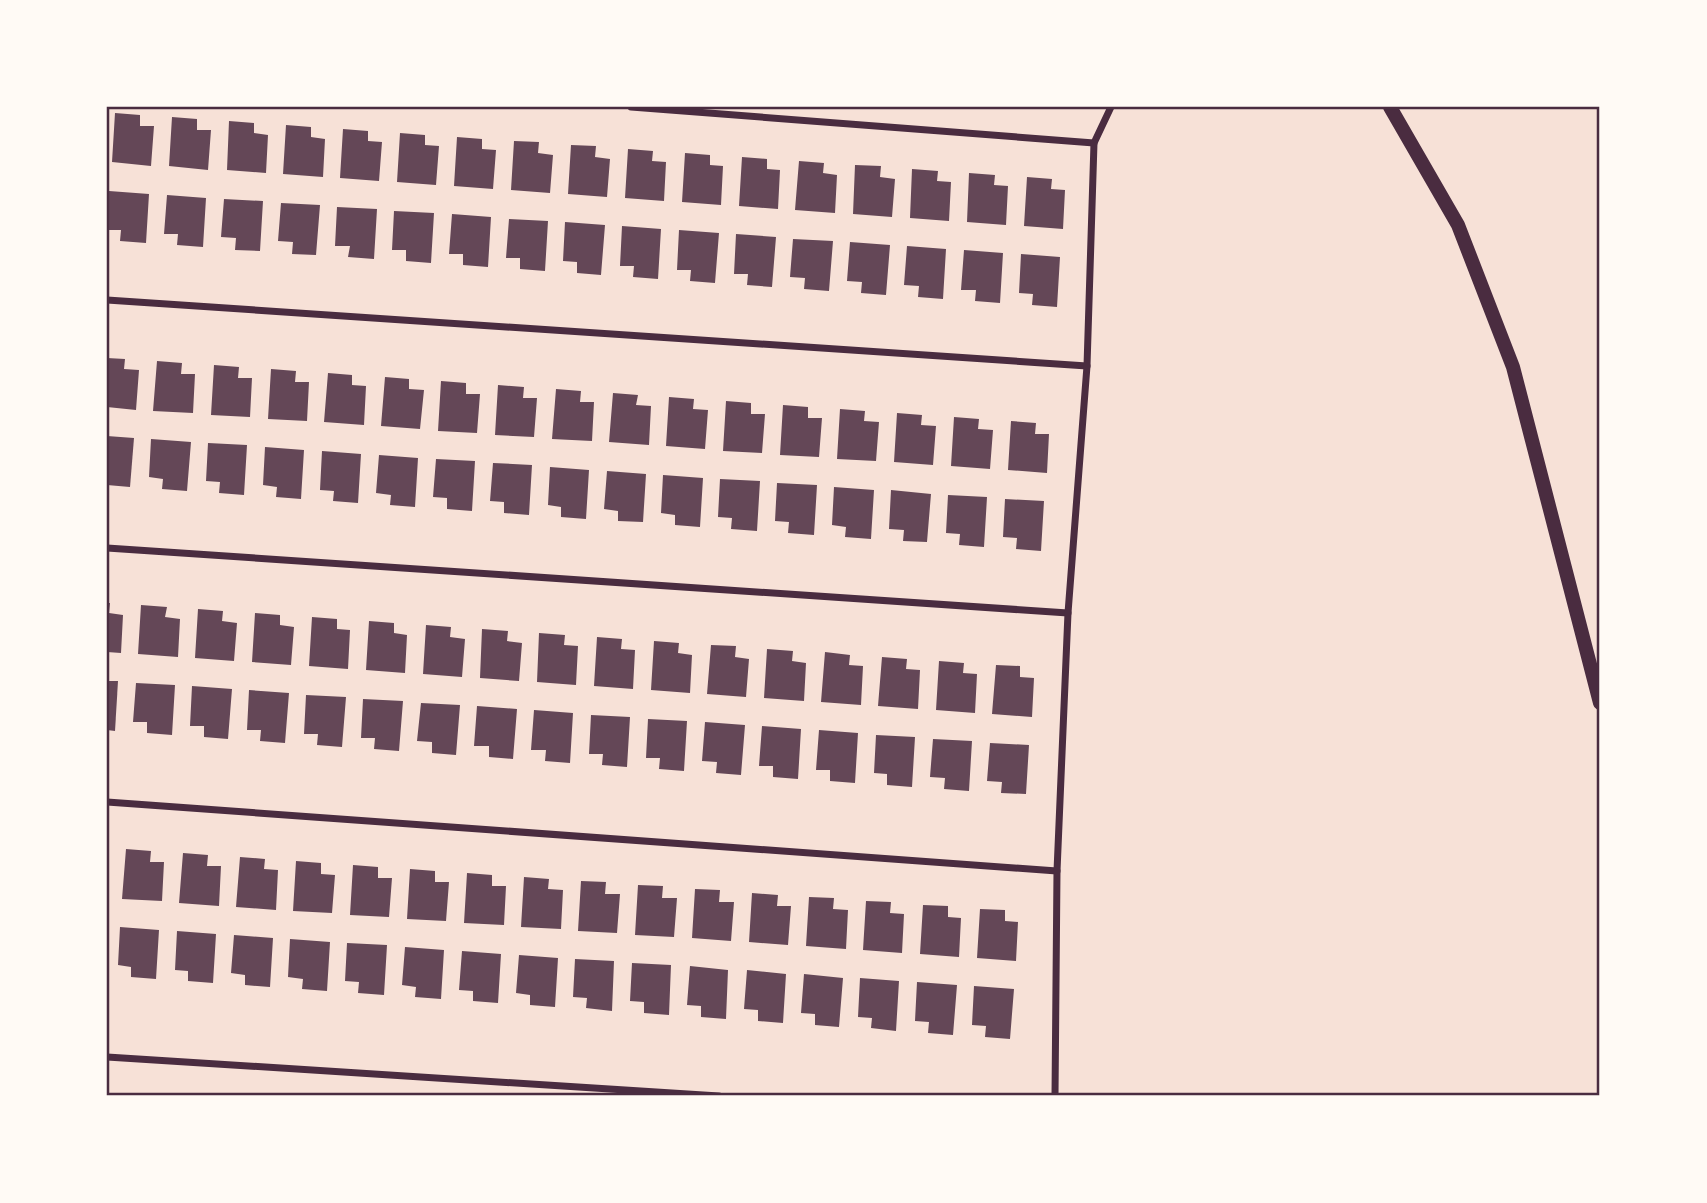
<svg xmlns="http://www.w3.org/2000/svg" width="1707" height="1203" viewBox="0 0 1707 1203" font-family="Inter,sans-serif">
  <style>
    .building { fill: #644757 }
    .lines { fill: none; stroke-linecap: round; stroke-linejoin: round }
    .minor { stroke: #4a2c40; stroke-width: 7 }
    .secondary { stroke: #4a2c40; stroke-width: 14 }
    .neatline { fill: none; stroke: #4a2c40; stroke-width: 2.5 }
  </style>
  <rect width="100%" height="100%" fill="#f7e1d7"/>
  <g class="building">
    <path d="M115 113 140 115V126H154L151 166 112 162Z"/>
    <path d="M172 117 197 119V130H211L208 170 169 166Z"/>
    <path d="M229 121 254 123V133L268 135 266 173 227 170Z"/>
    <path d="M286 125 311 127V137L325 139 323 177 283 174Z"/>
    <path d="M343 129 368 131V141L382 142 379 181 340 178Z"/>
    <path d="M400 133 425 135V145L439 146 436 185 397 182Z"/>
    <path d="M457 137 482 139V149L496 150 493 189 454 186Z"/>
    <path d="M514 141 539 142 538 153 553 155 550 193 511 190Z"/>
    <path d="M571 145 596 146 595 157 610 159 607 197 568 194Z"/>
    <path d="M628 149 653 151 652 161 666 162 664 201 625 198Z"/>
    <path d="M685 153 710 155V165L723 166 721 205 682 202Z"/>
    <path d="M742 157 767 159V169L780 170 778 209 739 206Z"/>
    <path d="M799 161 824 163 823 173 837 175 835 213 795 210Z"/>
    <path d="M855 165 881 166 880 177 895 179 892 217 853 214Z"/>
    <path d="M912 169 938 171 937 181 951 182 949 221 910 218Z"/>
    <path d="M969 173 995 175 994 185 1008 186 1006 225 967 222Z"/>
    <path d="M1027 177 1052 179 1051 189 1065 190 1063 229 1024 226Z"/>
    <path d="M109 191 149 194 146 243 120 241 121 230H107Z"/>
    <path d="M167 195 206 198 203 247 177 245 178 234H164Z"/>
    <path d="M224 199 263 201 260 251 235 250 236 238 221 237Z"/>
    <path d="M281 203 320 205 316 255 292 254 293 242 278 241Z"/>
    <path d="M337 207 377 209 374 259 348 257 350 246H335Z"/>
    <path d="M394 211 434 213 431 263 406 261V250H392Z"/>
    <path d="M452 214 491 217 488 267 463 265V254H449Z"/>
    <path d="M509 219 548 221 545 271 520 269V258H506Z"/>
    <path d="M565 222 605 225 601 275 577 273V262L563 261Z"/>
    <path d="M622 226 661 229 658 279 633 277 634 266H620Z"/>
    <path d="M679 230 719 233 715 283 690 281 691 270H677Z"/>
    <path d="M736 234 776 237 772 287 747 285 748 274H734Z"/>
    <path d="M793 239 833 241 829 291 804 289 805 278 790 277Z"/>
    <path d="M850 242 890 245 886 295 861 293 862 282 847 281Z"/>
    <path d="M907 246 946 249 943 299 918 297 919 286 904 285Z"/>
    <path d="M964 250 1003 253 1000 303 975 301 976 290H961Z"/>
    <path d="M1021 254 1060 257 1057 307 1032 305 1033 294 1019 293Z"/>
    <path d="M107 358 125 359 124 369 139 370 136 410 107 407Z"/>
    <path d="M157 361 182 363 181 374H195L193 413 153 411Z"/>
    <path d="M214 365 239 367 238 378H252L250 417 211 415Z"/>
    <path d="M271 369 296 371 295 382H309L307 421 268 419Z"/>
    <path d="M328 373 352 375V385L366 386 364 425 324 422Z"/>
    <path d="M385 377 409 379V389L424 390 420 429 381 426Z"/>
    <path d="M441 381 466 383V394H480L477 433 438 431Z"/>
    <path d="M498 385 524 387 523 398H537L534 437 495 435Z"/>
    <path d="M556 389 581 391 580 402H594L592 441 552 439Z"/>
    <path d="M613 393 638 395 636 405 651 406 649 445 609 442Z"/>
    <path d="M669 397 694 399 693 409 708 410 705 449 666 446Z"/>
    <path d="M726 401 751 403V414H765L762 453 723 451Z"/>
    <path d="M783 405 808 407V418H822L819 457 780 455Z"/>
    <path d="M840 409 865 411 864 421 879 422 876 461 837 459Z"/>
    <path d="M897 413 922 415 921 425 936 426 933 465 894 462Z"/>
    <path d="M954 417 979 419 978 429 993 430 990 469 951 466Z"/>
    <path d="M1011 421 1036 423 1035 434H1049L1047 473 1008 470Z"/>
    <path d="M107 436 134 438 130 487 107 485Z"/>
    <path d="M151 439 191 442 187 491 162 489 163 479 149 477Z"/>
    <path d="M208 443 247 445 244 495 219 493 220 482 206 481Z"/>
    <path d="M265 447 304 450 301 499 276 497 277 487 263 485Z"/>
    <path d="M322 451 361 454 358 503 333 501 334 491 320 490Z"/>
    <path d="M379 455 418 458 415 507 390 505 391 495 376 493Z"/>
    <path d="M436 459 475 461 472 511 447 509V498L433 497Z"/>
    <path d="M493 463 532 465 529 515 504 513V502L490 501Z"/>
    <path d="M550 467 589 470 586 519 561 517V507L548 505Z"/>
    <path d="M607 471 646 474 643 522 618 521V511L604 509Z"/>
    <path d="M663 475 703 478 700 527 675 525V515L661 513Z"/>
    <path d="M720 479 760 481 757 531 731 529 732 518 718 517Z"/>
    <path d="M777 483 817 485 814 535 788 533 789 522 775 521Z"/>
    <path d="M834 487 874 490 871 539 845 537 846 527 832 525Z"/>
    <path d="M891 490 931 494 927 542 903 541 904 530 889 529Z"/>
    <path d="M948 495 987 497 984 547 959 545 960 534 946 533Z"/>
    <path d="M1005 499 1044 501 1041 551 1016 549 1017 538 1003 537Z"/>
    <path d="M107 603H110L109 613 123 615 121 653 107 652Z"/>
    <path d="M141 605 167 607 165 617 180 619 178 657 138 654Z"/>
    <path d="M198 609 223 611 222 621 237 623 234 661 195 658Z"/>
    <path d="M255 613 280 615V625L294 627 291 665 252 662Z"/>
    <path d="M312 617 337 619V629L350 630 348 669 309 666Z"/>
    <path d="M369 621 394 623V633L407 635 405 673 366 670Z"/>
    <path d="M426 625 451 627 450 637 465 639 462 677 423 674Z"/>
    <path d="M482 629 508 631 507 641 522 643 519 681 480 678Z"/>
    <path d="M539 633 565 635 564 645 578 646 576 685 537 682Z"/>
    <path d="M597 637 622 639 621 649 635 650 633 689 594 686Z"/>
    <path d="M654 641 679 643 678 653 692 655 690 693 651 690Z"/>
    <path d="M711 645 736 646 735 657 749 659 746 697 707 694Z"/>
    <path d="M767 649 793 651 792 661 806 663 804 701 764 698Z"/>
    <path d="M825 652 850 655 849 665 863 666 861 705 821 702Z"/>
    <path d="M882 657 907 659 906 669 920 670 918 709 878 706Z"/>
    <path d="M939 661 964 663 963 673 977 674 975 713 936 710Z"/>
    <path d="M996 665 1020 666V677L1034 678 1032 717 992 714Z"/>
    <path d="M107 681H118L115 731 107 730Z"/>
    <path d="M136 683 175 685 172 735 147 733V722H133Z"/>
    <path d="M192 686 232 689 228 739 204 737V726H190Z"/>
    <path d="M249 690 289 693 285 743 260 741 261 730H247Z"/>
    <path d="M306 695 346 697 342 747 317 745 318 734H304Z"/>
    <path d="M363 699 403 701 399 751 374 749 375 738H361Z"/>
    <path d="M421 703 460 705 456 755 432 753V742L417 741Z"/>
    <path d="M477 706 517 709 513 759 489 757V746H474Z"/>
    <path d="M534 710 573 713 570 763 545 761 546 750H531Z"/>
    <path d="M591 715 630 717 627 767 602 765 603 754H589Z"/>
    <path d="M648 719 687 721 684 771 659 769 660 758H646Z"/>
    <path d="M705 722 745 725 741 775 716 773 717 762 702 761Z"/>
    <path d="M762 726 801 729 798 779 773 777V766H759Z"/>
    <path d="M819 730 858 733 855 783 830 781V770H816Z"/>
    <path d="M876 735 915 737 912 787 887 785V774L874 773Z"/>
    <path d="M933 739 972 741 969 791 944 789 945 778 930 777Z"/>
    <path d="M990 743 1029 745 1026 794 1001 793 1002 782 987 781Z"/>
    <path d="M126 849 151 851 150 862H164L162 901 122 899Z"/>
    <path d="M183 853 208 855 207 866H221L219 906 179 903Z"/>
    <path d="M240 857 265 859 264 869 278 870 276 910 236 907Z"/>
    <path d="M296 861 321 863V874L335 875 332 913 293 911Z"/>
    <path d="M353 865 378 867V878H392L389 917 350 915Z"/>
    <path d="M410 869 435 871V882H449L446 921 407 919Z"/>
    <path d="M467 873 492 875V886H506L504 925 464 923Z"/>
    <path d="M524 877 549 879 548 889 563 890 561 929 521 927Z"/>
    <path d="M581 881 606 882 605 894H620L617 933 578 931Z"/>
    <path d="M638 885 663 886 662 898H677L674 937 635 935Z"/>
    <path d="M695 889 720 890 719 902H734L731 941 692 938Z"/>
    <path d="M752 893 778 895 777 906H791L788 945 749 942Z"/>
    <path d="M809 897 834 898 833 909 848 910 846 949 806 946Z"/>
    <path d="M866 901 891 902 890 913 904 914 902 953 863 950Z"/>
    <path d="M923 905 948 906V917L961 918 959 957 920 954Z"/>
    <path d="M980 909 1005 910V921L1018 922 1016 961 977 958Z"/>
    <path d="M120 927 159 930 156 979 131 977V967L118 965Z"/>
    <path d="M177 931 216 934 213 983 188 981V971L175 970Z"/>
    <path d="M234 935 273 938 270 987 245 985V975L231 973Z"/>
    <path d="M290 939 330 942 327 991 302 989 303 979 288 977Z"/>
    <path d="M347 943 387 945 384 995 358 993 359 982 345 981Z"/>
    <path d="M405 947 444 950 441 999 415 997 416 987 402 985Z"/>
    <path d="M462 951 501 954 498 1003 473 1001V991L459 990Z"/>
    <path d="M519 955 558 958 555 1007 530 1005V995L516 993Z"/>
    <path d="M575 959 614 961 612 1011 586 1008 587 998 573 997Z"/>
    <path d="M632 963 671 965 669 1015 644 1013V1002L630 1001Z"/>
    <path d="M690 966 728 970 726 1019 701 1017V1006L687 1005Z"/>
    <path d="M747 970 786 974 783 1023 758 1021V1010L744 1009Z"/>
    <path d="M804 974 843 978 839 1027 815 1025V1014L801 1013Z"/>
    <path d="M860 978 899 981 896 1031 871 1028 872 1018 858 1017Z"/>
    <path d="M917 982 957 985 953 1035 928 1033 929 1022 915 1021Z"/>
    <path d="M974 986 1014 989 1010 1039 985 1037 986 1026 972 1025Z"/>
  </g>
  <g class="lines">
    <g class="minor">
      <path d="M631 107 1094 143"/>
      <path d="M107 300 1087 366"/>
      <path d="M107 548 1068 613"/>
      <path d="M107 802 1057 871"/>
      <path d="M107 1057 719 1096"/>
      <path d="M1055 1096 1057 871 1068 613 1087 366 1094 143 1111 107"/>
    </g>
    <path class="secondary" d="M1390 107 1458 225 1513 367 1600 703"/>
  </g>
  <rect width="1707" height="1203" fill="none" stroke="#fffaf5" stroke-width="217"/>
  <rect x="108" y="108" width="1490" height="986" class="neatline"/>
</svg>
